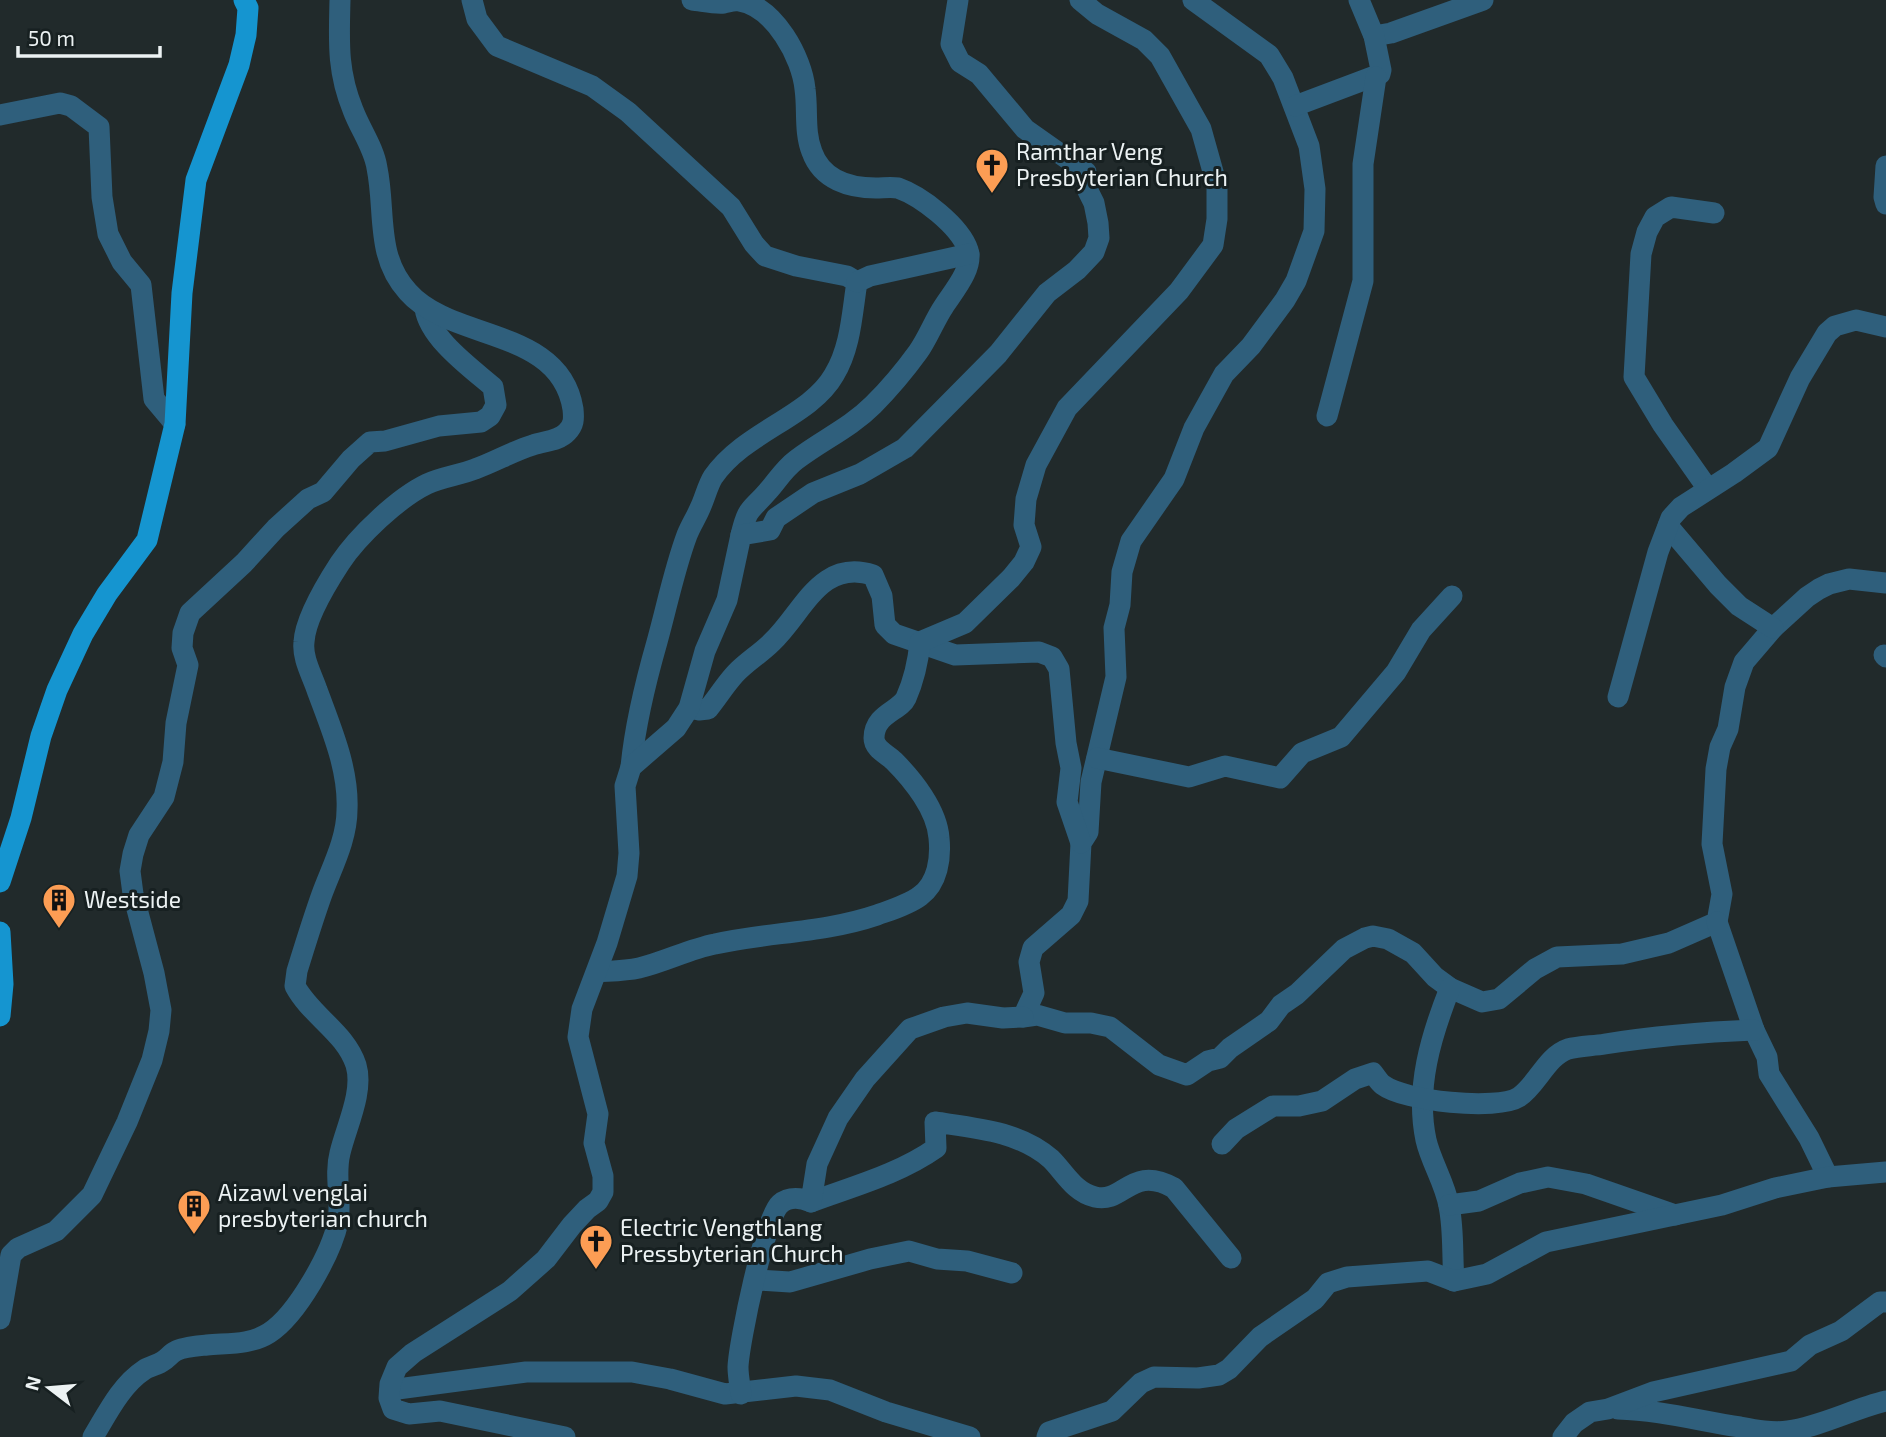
<svg xmlns="http://www.w3.org/2000/svg" width="1886" height="1437" viewBox="0 0 1886 1437" font-family="'Exo 2',sans-serif">
  <style>
    .lines { fill: none; stroke-linecap: round; stroke-linejoin: round }
    .minor { stroke: #2f5f7c; stroke-width: 21 }
    .major { stroke: #1595d0; stroke-width: 21 }
    .labels { text-anchor: middle; stroke-width: 6; stroke-linejoin: round; paint-order: stroke }
    .poi-label { font-size: 23px; fill: #ecf2f3; stroke: #172021; text-anchor: start }
  </style>
  <rect width="100%" height="100%" fill="#212a2b"/>
  <g class="lines">
    <g class="minor">
      <path d="M472 0 477 19 497 46 592 86 628 112 731 207 754 244 765 256 796 266 847 276 857 282C852 313 851 347 834 375 810 417 745 431 713 477 708 485 705 497 701 506 697 516 691 525 687 535 674 570 667 606 657 642 645 684 635 724 631 767"/>
      <path d="M692 0C702 1 714 4 724 3 729 2 734 0 739 1 775 7 802 58 805 89 808 110 804 132 812 152 822 180 850 188 876 188 883 188 891 187 898 188 921 196 960 226 968 250 974 268 953 292 944 306 934 321 928 338 918 352 905 370 889 389 873 405 850 428 822 440 796 460 784 469 777 481 768 491 750 512 748 506 741 535"/>
      <path d="M1193 0 1269 55 1283 78 1309 146 1315 189 1314 231 1296 281 1285 300 1251 346 1224 374 1194 428 1174 479 1131 541 1122 572 1120 605 1114 628 1116 677 1091 782 1088 832 1081 843 1078 901 1071 915 1033 948 1029 962 1034 993 1023 1017 1037 1015 1065 1023H1091L1110 1027 1159 1065 1187 1075 1208 1061 1220 1058 1230 1048 1269 1021 1281 1005 1297 994 1344 949 1365 938 1373 936 1388 939 1413 953 1435 977 1450 988 1482 1002 1499 999 1535 969 1557 957 1622 954 1669 943 1717 922 1722 894 1712 844 1716 769 1720 747 1728 729 1735 687 1744 662 1773 628 1807 597 1819 589 1829 584 1849 579 1886 583"/>
      <path d="M1374 36 1391 33 1483 0"/>
      <path d="M1295 106 1380 74 1381 70 1374 36 1359 0"/>
      <path d="M0 115 60 103 71 106 99 127 102 197 108 234 122 262 141 285 154 399 175 424"/>
      <path d="M1886 166 1884 197 1886 204"/>
      <path d="M857 282 870 276 969 254"/>
      <path d="M1327 416 1363 281V164L1376 77"/>
      <path d="M1708 489 1663 425 1634 377 1641 254 1647 232 1655 217 1671 207 1714 213"/>
      <path d="M1668 526 1718 585 1739 606 1773 628"/>
      <path d="M1884 655 1886 657"/>
      <path d="M1618 697 1658 552 1671 518 1681 507 1734 473 1768 448 1800 378 1827 333 1835 326 1856 320 1886 327"/>
      <path d="M689 708 699 710 708 709C717 698 725 685 735 674 746 662 760 654 772 642 803 613 820 558 873 575L882 596 885 625 894 634 955 655 1039 652 1052 657 1059 669 1066 743 1071 768 1067 802 1081 843"/>
      <path d="M1097 758 1189 777 1225 766 1280 778 1302 753 1341 737 1396 672 1421 630 1452 596"/>
      <path d="M1717 922 1754 1030 1767 1057 1769 1074 1809 1138 1828 1177"/>
      <path d="M597 972C611 971 625 971 639 968 665 962 689 949 715 944 769 932 824 933 877 915 891 910 908 905 920 896 938 883 941 858 939 838 937 810 913 780 894 761 887 754 874 749 874 738 874 714 900 711 906 698 914 680 918 663 920 642L965 623 1011 578 1024 562 1031 547 1024 525 1026 499 1036 465 1067 408 1179 291 1213 245 1217 219V186L1201 129 1160 56 1144 40 1097 14 1080 0"/>
      <path d="M1450 988C1431 1036 1415 1088 1426 1140 1431 1162 1445 1183 1449 1206 1454 1230 1452 1256 1454 1281"/>
      <path d="M1222 1144 1236 1129 1273 1106H1299L1322 1101 1355 1079 1373 1073C1376 1077 1379 1082 1383 1085 1404 1101 1497 1111 1519 1097 1537 1085 1547 1056 1568 1049 1579 1046 1593 1046 1605 1044 1655 1036 1703 1032 1754 1030"/>
      <path d="M811 1202C854 1186 899 1174 936 1148L935 1122C975 1128 1019 1131 1051 1159 1065 1173 1074 1192 1095 1197 1124 1204 1131 1164 1174 1188L1231 1258"/>
      <path d="M1449 1205 1479 1201 1520 1183 1548 1177 1586 1184 1675 1215"/>
      <path d="M756 1280 790 1282 870 1259 909 1251 937 1259 967 1261 1012 1273"/>
      <path d="M0 1319 11 1255 18 1248 56 1231 92 1195 127 1122 152 1060 159 1031 161 1010 154 973 133 894 130 871 133 854 139 835 164 797 173 762 176 723 188 665 182 648 183 633 190 613 244 563 276 528 308 499 323 492 351 459 370 442 385 441 439 426 481 422 490 416 496 405 493 387C471 368 429 338 425 308"/>
      <path d="M390 1390 526 1372H632L670 1379 725 1394 796 1386 830 1390 886 1412 970 1437"/>
      <path d="M741 1394C740 1385 738 1376 738 1367 739 1342 765 1217 780 1204 789 1196 802 1198 811 1202L817 1164 838 1118 865 1079 910 1029 944 1017 967 1013 1003 1018 1023 1017"/>
      <path d="M1618 1409C1659 1410 1700 1421 1740 1427 1756 1430 1772 1433 1788 1431 1822 1426 1853 1409 1886 1401"/>
      <path d="M93 1437C107 1414 121 1385 144 1370 150 1366 158 1365 163 1361 168 1358 171 1353 176 1351 183 1347 198 1346 207 1345 228 1343 250 1345 269 1333 297 1315 331 1254 338 1222 342 1199 334 1176 340 1153 346 1127 364 1092 356 1065 345 1032 311 1016 295 986L297 971C305 945 313 919 322 894 332 867 347 839 347 810 349 769 331 728 317 690 312 675 302 658 304 642 305 619 327 583 340 563 358 536 398 498 427 484 442 477 460 475 475 469 495 462 513 451 533 445 544 441 559 441 567 432 574 425 574 419 573 409 560 327 452 342 408 292 375 256 386 212 377 168 374 148 360 129 353 110 337 71 339 41 340 0"/>
      <path d="M565 1437 440 1411 409 1414 393 1409 389 1398 390 1384 397 1367 413 1353 510 1291 546 1259 572 1225 587 1209 598 1201 603 1192V1176L594 1143 598 1114 578 1037 582 1009 607 943 627 876 629 853 625 786 631 767 676 728 689 708 705 651 727 600 741 535 770 530 776 518 813 493 860 474 905 448 998 354 1047 293 1077 270 1094 252 1099 238 1098 223 1094 203 1088 191 1086 172 1025 129 979 74 960 62 951 44 958 0"/>
      <path d="M1047 1437 1049 1432 1112 1411 1141 1383 1154 1377 1198 1378 1219 1375 1229 1369 1260 1337 1315 1299 1328 1283 1347 1277 1428 1271 1454 1281 1487 1274 1546 1242 1722 1205 1775 1188 1828 1177 1886 1172"/>
      <path d="M1563 1437 1574 1423 1590 1412 1608 1409 1653 1392 1791 1361 1810 1345 1841 1331 1880 1302H1886"/>
    </g>
    <g class="major">
      <path d="M0 882 21 818 41 736 57 690 83 634 107 594 147 540 175 424 182 293 196 180 239 65 246 35 248 8 244 0"/>
      <path d="M0 932 3 984 0 1016"/>
    </g>
  </g>
  <defs>
    <symbol id="church-pin" viewBox="-11 -11 22 30"><path d="M0 17L-7.5 6A9.5 9.5 0 1 1 7.5 6Z" fill="#fc9d54" stroke="#172021"/><path d="M-1.2-6h2.4v3.5h3.3v2.4h-3.3V6h-2.4V-.1h-3.3v-2.4h3.3Z" fill="#111"/></symbol>
    <symbol id="building-pin" viewBox="-11 -11 22 30"><path d="M0 17L-7.5 6A9.5 9.5 0 1 1 7.5 6Z" fill="#fc9d54" stroke="#172021"/><path d="M-4-6H4V6H1V3H-1V6H-4ZM-2.5-4.3h1.7v1.8h-1.7ZM.8-4.3h1.7v1.8H.8ZM-2.5-1h1.7V.8h-1.7ZM.8-1h1.7V.8H.8Z" fill="#111"/></symbol>
  </defs>
  <g fill-rule="evenodd">
    <use href="#church-pin" x="973" y="146" width="38" height="52"/>
    <use href="#building-pin" x="40" y="881" width="38" height="52"/>
    <use href="#building-pin" x="175" y="1187" width="38" height="52"/>
    <use href="#church-pin" x="577" y="1222" width="38" height="52"/>
  </g>
  <g class="labels">
    <g class="poi-label">
      <text x="1016" y="160">Ramthar Veng<tspan x="1016" dy="26">Presbyterian Church</tspan></text>
      <text x="84" y="908">Westside</text>
      <text x="218" y="1201">Aizawl venglai<tspan x="218" dy="26">presbyterian church</tspan></text>
      <text x="620" y="1236">Electric Vengthlang<tspan x="620" dy="26">Pressbyterian Church</tspan></text>
    </g>
  </g>
  <g transform="translate(49 1388) rotate(286)" stroke="#172021" stroke-width="5" paint-order="stroke">
  <path d="M0-5L12 26L0 18L-12 26Z" fill="#ecf2f3"/>
  <text y="-10" font-size="19" font-weight="bold" text-anchor="middle" fill="#ecf2f3">N</text>
  </g>
  <path d="M18 46v10h142v-10" fill="none" stroke="#ecf2f3" stroke-width="3.5"/>
  <text x="28" y="46" font-size="21" fill="#ecf2f3" stroke="#172021" stroke-width="5" paint-order="stroke">50 m</text>
</svg>
